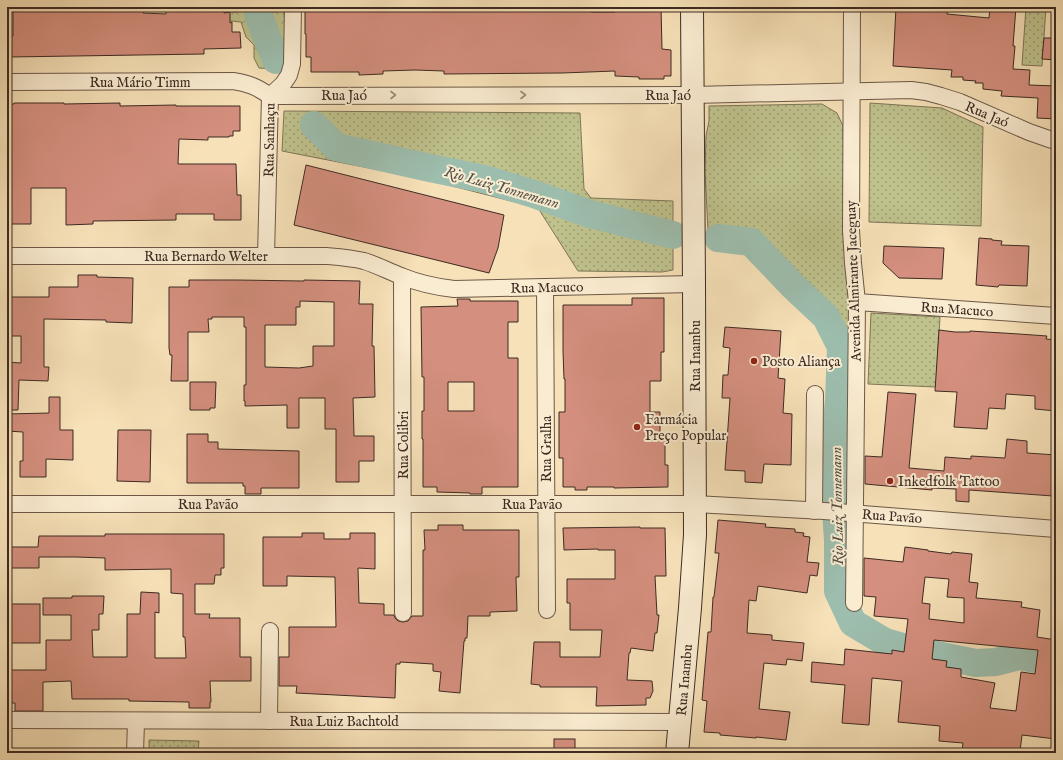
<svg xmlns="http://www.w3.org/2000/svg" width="1063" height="760" viewBox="0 0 1063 760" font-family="'IM FELL English',serif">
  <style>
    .grass { fill: url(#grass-dots); stroke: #7e7658 }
    .forest { fill: url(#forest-crowns); stroke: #7e7658 }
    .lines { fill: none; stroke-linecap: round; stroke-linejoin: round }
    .river { stroke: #9dbeae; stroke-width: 28 }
    .building { fill: #d48f7e; stroke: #3d2b23; fill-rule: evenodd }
    .street-casing { stroke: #6c5848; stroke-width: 18 }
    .secondary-casing { stroke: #3d2b23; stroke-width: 24 }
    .street { stroke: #faecd1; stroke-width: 16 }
    .secondary { stroke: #faecd1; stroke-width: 22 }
    .oneway { stroke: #9c8c7a }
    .poi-dot { fill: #8f2418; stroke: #faecd1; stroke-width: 1.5 }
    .labels { text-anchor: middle; stroke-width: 4; stroke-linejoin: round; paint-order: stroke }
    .street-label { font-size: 14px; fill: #3d2b23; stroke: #faecd1 }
    .poi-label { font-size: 14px; fill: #3d2b23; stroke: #faecd1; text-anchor: start }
    .water-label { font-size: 15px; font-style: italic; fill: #555046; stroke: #faecd1 }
  </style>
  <defs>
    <pattern id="grass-dots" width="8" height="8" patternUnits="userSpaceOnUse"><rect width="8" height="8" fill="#bfc28d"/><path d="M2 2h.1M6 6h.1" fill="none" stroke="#9c9e73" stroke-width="1.8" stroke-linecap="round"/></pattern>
    <pattern id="forest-crowns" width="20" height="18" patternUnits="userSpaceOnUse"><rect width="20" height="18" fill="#bfc28d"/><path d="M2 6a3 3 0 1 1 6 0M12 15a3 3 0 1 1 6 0" fill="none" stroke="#9c9e73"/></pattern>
  </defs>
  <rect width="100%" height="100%" fill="#f7e1b8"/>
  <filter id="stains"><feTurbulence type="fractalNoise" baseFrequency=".005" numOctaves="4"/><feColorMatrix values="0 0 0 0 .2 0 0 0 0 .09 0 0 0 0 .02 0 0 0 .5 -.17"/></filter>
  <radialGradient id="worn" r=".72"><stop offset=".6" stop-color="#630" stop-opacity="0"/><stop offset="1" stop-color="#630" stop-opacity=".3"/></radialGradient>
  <g class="grass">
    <path d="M1026 7H1046L1042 66 1022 65Z"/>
    <path d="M870 103 942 108 983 127 981 226 869 222Z"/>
    <path d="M822 104 837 113 843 126V137L846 162 855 339 848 478 845 493 839 500 829 498V478L832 391 835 373 836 353 829 330 809 311 800 300 786 292 779 290 761 271 756 260 739 251 727 249 714 244 708 230 705 172 706 136 709 121V106Z"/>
    <path d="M284 111 580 113 584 189 591 198 673 201V270L662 272 578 271 538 208 425 179 282 151Z"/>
    <path d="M871 313 940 317 936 387 868 384Z"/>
    <path d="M149 740 199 741 198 753H149Z"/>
  </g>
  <g class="forest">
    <path d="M212 7H252L260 37 268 52 275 69 259 68 254 58V45L246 37 241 22 221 20Z"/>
    <path d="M264 7H283L286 28V61L282 67 277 45 265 26 264 15Z"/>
  </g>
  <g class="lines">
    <g class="river">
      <path d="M257 7 259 17 276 60"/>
      <path d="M314 125 336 147 430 168 484 179 534 194 590 214 673 235"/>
      <path d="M718 238 751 242 793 286 826 317 841 347 839 400 833 468 838 540V591L853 623 885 642 917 651 976 663 996 662 1019 656 1056 663"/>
    </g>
  </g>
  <g class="building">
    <path d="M13 7H121V8H143V13L166 14V7H224V13L230 12V23L232 22V32H240L241 48 204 49V54L9 57V53H7V36H13Z"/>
    <path d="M305 7H542V10H568V7H586V9H591V12H615V7H661L662 49 671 50V76H664V79H639V77L615 76V71L562 73 444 74V71L415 70 383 71V74L359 75V72H311V57H306V34H305Z"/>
    <path d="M896 7H948L947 14 989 18 990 7H1016L1013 46H1015L1013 69 1030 70 1029 85 1056 86V119L1037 118 1038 98 1001 96 1002 91 983 89V83H975L976 81 963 80V77H951L952 70 893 66Z"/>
    <path d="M1044 38H1056V60L1042 59Z"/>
    <path d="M14 103H64V104L120 103V106L176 105V106H240V131H233V136H229V137H208V140L179 139 178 164H236L237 195H241V220H214V214H176V220L93 221V224L66 225V188H31V224H7V104H14Z"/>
    <path d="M306 165 504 215 498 248 489 273 294 225Z"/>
    <path d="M979 238 992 239V240L1002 241 1001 245 1029 246 1027 286 999 285 998 287 976 285Z"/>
    <path d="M884 246 944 248 942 279 899 278 883 263Z"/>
    <path d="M78 275H97V277L133 278 132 323 106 322V320L44 319V367H49L48 381 19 380 18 410H7V362L21 363V336H7V297H49V287H78Z"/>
    <path d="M189 280H236L304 281V280L360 281 359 304H373L372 346H374L375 397 353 398 354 436H374V461H359V482H336V429H325V398H299V428H287V405L245 406V401H244V385H246V327H244V317H212V319H208L209 332H188V381H171L172 355H170L169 348V287H189ZM300 301 334 302V346H313V366L299 368 265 367V325H296V307H300Z"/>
    <path d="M632 298H664V352H661V381H650V412H660V441H665V465H668V487L614 488V487H587V490H575V487H563V458H559V412H565V379H564L563 351V305H632Z"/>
    <path d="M457 299H470V301H518V322H508V358H518V487H482V494H470V493L437 492V487H423V439H422V411H424V377H422L421 307 458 306ZM448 382H474V411H448Z"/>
    <path d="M725 327 781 331 778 378 785 379 783 413 792 414 791 465 764 464 762 483 745 482V471L725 470 730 398H722L723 375H728L730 348 723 347Z"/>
    <path d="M939 330 955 332H970V331L1019 334 1047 336 1046 339 1056 340V411L1035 409V396L1006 394 1005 409 989 408 987 429 954 427 957 392 935 391Z"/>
    <path d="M190 382H216L215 408H210V410H190Z"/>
    <path d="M888 392 916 394 909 468 944 471 945 457 971 459V456L1005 458 1007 439 1027 441V453L1056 455V468H1055L1053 496 969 490V502L956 501V489L932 488V490L865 484V456L882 457Z"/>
    <path d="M49 397H60V430H73V460L46 459V477H20V461H23V432L7 431V414L49 413Z"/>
    <path d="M118 430H151L150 482 117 481Z"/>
    <path d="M187 434H208V442H218V449L299 451V488H261V494H245V486H243V483H187Z"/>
    <path d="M718 520 766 524 765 527 795 529V532L804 533 803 536 810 537 807 562 819 563 817 576 810 575 807 593 758 586 756 601 749 600 747 633 772 635V640L804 643 802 661 787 659 786 665 764 663 759 709 790 712 786 740 756 737V738L720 735V733L704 732 707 701 702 700 708 632H711L713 597H714L719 553H715Z"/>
    <path d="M438 525H463V530H519V577H516L517 611 490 612V616H468L467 638H465V641H464L460 693 439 691 441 672 433 671V664L400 662V664H396L395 698 296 693 297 686H279V657H289V627H336L335 577 287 576V586H263V537H302V533H324V539H350V533H375V569L358 568 359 603 384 604V615H394L395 618 398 621 403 622 408 621 412 616H423V550H425L424 530H438Z"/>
    <path d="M640 527V528H665L666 576H655L657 615H659L657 633H655L653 651 631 648 630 653H629L627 680 652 681 653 691 650 698H646V705L596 706 597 687H540V685L531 684 534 642H560V657H600L602 630H570V603H567V579H615V550H598V549L564 550 563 528Z"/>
    <path d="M105 534H224V568H221V575H215L214 584H195V614H210L209 618H240V657H251V681H210L211 702H210V708H189V702L129 701V699H72L71 681 43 682V711H15V703H10V700H7V670H46V640H71V615H43V598H72V596H104L103 614H99V630H92L93 657H127V614H140L141 592 159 593V613L155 612V658H186L185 637H183V594L171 593V569L105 570V558L76 557H39V568H10V547H38L39 536H105Z"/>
    <path d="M905 547 928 550V551L951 554 952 552 972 554 969 582 978 583 976 598 1022 602 1021 607 1040 610 1037 637 1056 640V739L1022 735 1020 751 1011 750V753L980 750V753L962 751 963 743 939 741 940 726 898 722 902 681 872 678 869 725 842 723 845 685 811 682 812 662 844 665 845 649 892 654V650L904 652 908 619 874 616 876 597 864 596V558L903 562ZM925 577 949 579 947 597 964 598V623L929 619 930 604 922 603ZM934 640 1038 650 1035 674 1021 672 1016 711 990 708 995 683 961 677V669L946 667 947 661 932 659Z"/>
    <rect x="7" y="604" width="33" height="39"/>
    <rect x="554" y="739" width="21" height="14"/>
  </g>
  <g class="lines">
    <defs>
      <g id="street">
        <path d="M852 7 851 230 853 263 857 302 854 603"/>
        <path d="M7 82 233 81C248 83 257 87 270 96L693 95 911 90 926 92 941 96 960 102 1029 132 1049 139 1056 141"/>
        <path d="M7 256H327C339 257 352 258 364 261 377 265 388 271 401 276 418 283 436 287 454 289L694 284"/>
        <path d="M266 256 270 96 283 84 289 75 292 64 293 7"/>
        <path d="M402 277 403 613"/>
        <path d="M545 287 547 610"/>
        <path d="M857 302 1056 316"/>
        <path d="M7 504H695L824 511 1056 529"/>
        <path d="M814 511 815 394"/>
        <path d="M7 720 680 722"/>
        <path d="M269 721 270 631"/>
        <path d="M135 753 136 721"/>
      </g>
      <path id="secondary" d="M677 753 690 608 695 535 694 284 692 7"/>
    </defs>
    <use href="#street" class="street-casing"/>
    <use href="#secondary" class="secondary-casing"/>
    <use href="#street" class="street"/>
    <use href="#secondary" class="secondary"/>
  </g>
  <defs><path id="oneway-chevron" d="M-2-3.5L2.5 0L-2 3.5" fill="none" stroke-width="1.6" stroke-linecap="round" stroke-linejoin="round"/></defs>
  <g class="oneway">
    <use href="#oneway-chevron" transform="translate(393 95)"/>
    <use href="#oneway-chevron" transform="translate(523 95)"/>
  </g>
  <g class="poi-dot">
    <circle cx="754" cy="361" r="4"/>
    <circle cx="637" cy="427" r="4"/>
    <circle cx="890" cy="481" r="4"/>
  </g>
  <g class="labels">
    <g class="street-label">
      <text x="140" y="87">Rua Mário Timm</text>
      <text x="344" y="100">Rua Jaó</text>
      <text x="668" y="100">Rua Jaó</text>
      <text transform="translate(987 114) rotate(23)" y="5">Rua Jaó</text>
      <text transform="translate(269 140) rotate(-89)" y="5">Rua Sanhaçu</text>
      <text x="206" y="261">Rua Bernardo Welter</text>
      <text transform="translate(853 281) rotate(-92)" y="5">Avenida Almirante Jaceguay</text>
      <text transform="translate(547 287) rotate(-1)" y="5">Rua Macuco</text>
      <text transform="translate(957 309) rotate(4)" y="5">Rua Macuco</text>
      <text transform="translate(695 356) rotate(-90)" y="5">Rua Inambu</text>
      <text transform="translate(403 445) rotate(-90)" y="5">Rua Colibri</text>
      <text transform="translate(546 449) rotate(-90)" y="5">Rua Gralha</text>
      <text x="208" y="509">Rua Pavão</text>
      <text x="532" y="509">Rua Pavão</text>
      <text transform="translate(892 516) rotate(4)" y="5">Rua Pavão</text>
      <text transform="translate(684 680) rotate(-85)" y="5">Rua Inambu</text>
      <text x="344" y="726">Rua Luiz Bachtold</text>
    </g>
    <g class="poi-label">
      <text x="762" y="366">Posto Aliança</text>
      <text x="645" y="424">Farmácia<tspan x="645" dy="16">Preço Popular</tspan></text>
      <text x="898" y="486">Inkedfolk Tattoo</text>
    </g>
    <g class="water-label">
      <text transform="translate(502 187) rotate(16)" y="5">Rio Luiz Tonnemann</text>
      <text transform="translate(837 506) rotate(-91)" y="5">Rio Luiz Tonnemann</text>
    </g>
  </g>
  <rect width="1063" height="760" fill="none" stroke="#f7e1b8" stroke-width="24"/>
  <rect x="8" y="8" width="1047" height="744" fill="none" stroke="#3d2b23" stroke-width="2"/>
  <rect x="12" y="12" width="1039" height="736" fill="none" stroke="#3d2b23"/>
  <rect width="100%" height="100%" filter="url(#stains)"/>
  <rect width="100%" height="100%" fill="url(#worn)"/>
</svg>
